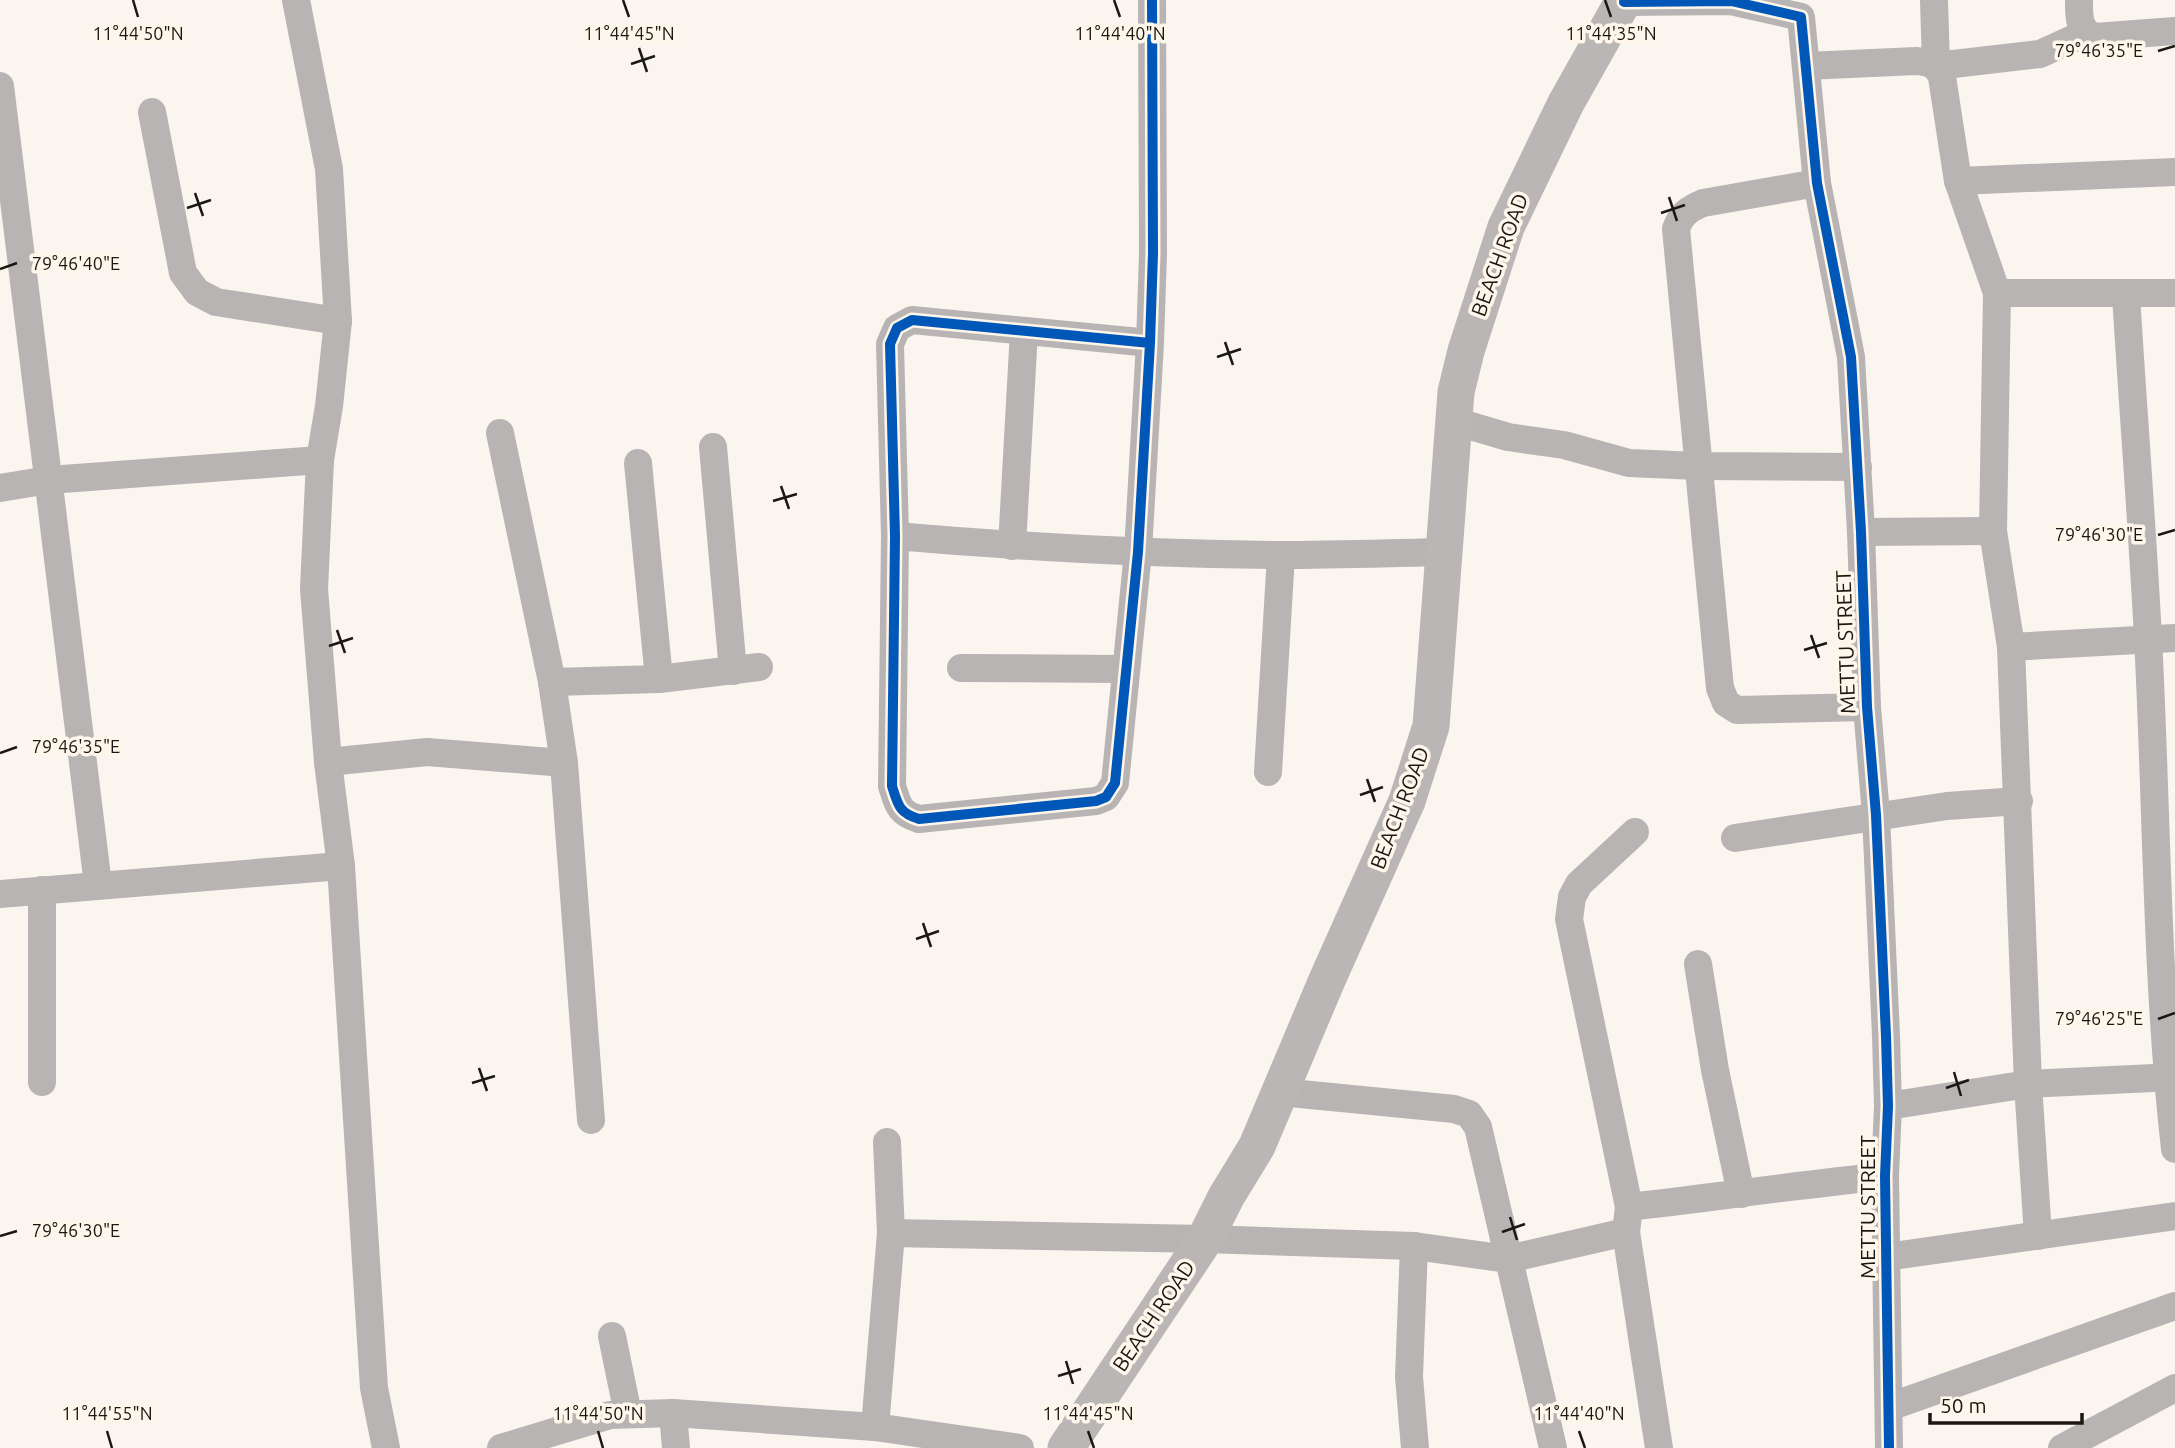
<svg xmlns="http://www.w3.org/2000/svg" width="2175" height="1448" viewBox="0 0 2175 1448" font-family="Ubuntu,sans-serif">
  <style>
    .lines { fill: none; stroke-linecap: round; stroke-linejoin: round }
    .minor { stroke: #b8b4b4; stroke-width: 28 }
    .major { stroke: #bab6b5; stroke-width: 37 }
    .cycleway-casing { stroke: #fef6ea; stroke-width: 15 }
    .cycleway { stroke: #0057b8; stroke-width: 10 }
    .ticks { fill: none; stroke: #1b1813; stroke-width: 2.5 }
    .labels { text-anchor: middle; stroke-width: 7; stroke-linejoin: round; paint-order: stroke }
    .street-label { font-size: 21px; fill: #1b1813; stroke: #fef6ea }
    .ticks-label { font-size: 18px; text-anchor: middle; fill: #1b1813; stroke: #fef6ea; stroke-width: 7; stroke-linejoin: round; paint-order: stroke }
  </style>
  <rect width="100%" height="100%" fill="#faf5ee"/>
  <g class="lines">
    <g class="minor">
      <path d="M296 0 329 169 338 321 329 406 320 460 314 589 328 762 341 866 374 1388 386 1448"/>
      <path d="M1934 0 1936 66 2040 54 2086 33"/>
      <path d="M2079 0C2079 16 2078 31 2095 37L2175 31"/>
      <path d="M1624 2 1731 1 1801 17 1817 183 1851 357 1861 532 1867 707 1876 815 1886 1036 1888 1106 1885 1176 1889 1448"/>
      <path d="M1806 66 1916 61C1930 62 1936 64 1942 77L1958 181 1997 293 1993 531 2011 647 2028 1084 2038 1236"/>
      <path d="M0 86 98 885"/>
      <path d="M152 112 183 273 197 292 216 302 338 321"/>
      <path d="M1958 181 2175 172"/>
      <path d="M1817 183 1703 203C1689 209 1681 214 1676 229L1720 688 1726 703 1737 710 1867 707"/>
      <path d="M1997 293H2175"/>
      <path d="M2126 295C2133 409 2142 523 2148 638 2157 808 2156 979 2175 1149"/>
      <path d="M1150 343 912 320 897 328 890 344 895 536 892 786C898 805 899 813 919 819L1096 801 1106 797 1115 783 1138 552 1150 343 1153 253 1152 0"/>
      <path d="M1454 421 1508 437 1564 445 1629 463 1698 466 1858 467"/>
      <path d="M500 433 552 682 564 763 591 1120"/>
      <path d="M713 447 733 671"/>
      <path d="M638 463 659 679"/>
      <path d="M0 488 49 480 320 460"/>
      <path d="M1861 532 1993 531"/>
      <path d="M895 536C1023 547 1151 554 1280 555 1335 555 1390 553 1446 552"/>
      <path d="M1012 546 1024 331"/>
      <path d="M2011 647 2175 638"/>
      <path d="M961 668 1126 669"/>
      <path d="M552 682 659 679 759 667"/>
      <path d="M328 762 427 752 564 763"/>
      <path d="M1268 772 1281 555"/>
      <path d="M1735 838 1947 806 2019 801"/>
      <path d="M0 894 341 866"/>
      <path d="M1698 964 1715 1070 1741 1194"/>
      <path d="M42 1082V890"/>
      <path d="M1280 1092 1454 1109 1469 1114 1478 1127 1553 1448"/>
      <path d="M1888 1106 2028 1084 2175 1077"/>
      <path d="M1629 1207 1569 919 1572 897 1579 884 1635 832"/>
      <path d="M1626 1232 1659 1448"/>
      <path d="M891 1233 1205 1239 1414 1246 1508 1259 1626 1232 1629 1207C1715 1197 1799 1185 1885 1176"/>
      <path d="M1414 1246 1409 1377 1415 1448"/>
      <path d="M1886 1257 2175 1216"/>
      <path d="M612 1336 628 1414"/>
      <path d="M1889 1407 2175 1306"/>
      <path d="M673 1413 676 1448"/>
      <path d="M875 1427 891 1233 887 1142"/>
      <path d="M501 1448 610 1415 673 1413 875 1427 1020 1448"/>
      <path d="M2062 1448 2175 1388"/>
    </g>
    <path class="major" d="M1066 1448 1205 1239 1226 1197 1257 1146 1327 980 1407 801 1431 726 1456 392 1466 351 1506 227 1566 103 1624 0"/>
    <defs>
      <g id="cycleway">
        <path d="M1624 2 1731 1 1801 17 1817 183 1851 357 1861 532 1867 707 1876 815 1886 1036 1888 1106 1885 1176 1889 1448"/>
        <path d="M1150 343 912 320 897 328 890 344 895 536 892 786C898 805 899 813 919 819L1096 801 1106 797 1115 783 1138 552 1150 343 1153 253 1152 0"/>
      </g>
    </defs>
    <use href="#cycleway" class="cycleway-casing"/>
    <use href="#cycleway" class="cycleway"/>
  </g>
  <path class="ticks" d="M133 0 138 17M623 0 629 17M1114 0 1120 17M1605 0 1611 17M639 48 647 72M2158 51 2175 46M631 64 655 56M195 193 203 216M1669 197 1677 221M187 208 211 200M1661 213 1685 205M0 269 17 263M1225 342 1233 365M1217 357 1241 349M781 486 789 509M773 501 797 494M2158 535 2175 530M337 630 345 653M1811 635 1819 658M329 646 353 638M1804 650 1827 643M0 753 17 747M1367 779 1375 802M1360 795 1383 787M923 923 931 947M916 939 939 931M2158 1019 2175 1013M479 1068 487 1091M1954 1072 1961 1096M472 1083 495 1076M1946 1088 1969 1080M1510 1217 1517 1240M1502 1232 1525 1224M0 1236 17 1231M1066 1361 1073 1384M1058 1376 1081 1369M107 1431 112 1448M598 1431 603 1448M1088 1431 1094 1448M1579 1431 1585 1448"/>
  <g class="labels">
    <g class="street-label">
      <text transform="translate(1500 255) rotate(-70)" y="7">BEACH ROAD</text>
      <text transform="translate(1846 642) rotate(-92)" y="7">METTU STREET</text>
      <text transform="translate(1400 808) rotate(-69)" y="7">BEACH ROAD</text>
      <text transform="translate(1868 1207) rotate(-90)" y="7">METTU STREET</text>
      <text transform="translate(1154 1316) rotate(-56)" y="7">BEACH ROAD</text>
    </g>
  </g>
  <g class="ticks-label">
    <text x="138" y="40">11°44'50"N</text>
    <text x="629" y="40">11°44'45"N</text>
    <text x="1120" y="40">11°44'40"N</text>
    <text x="1611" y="40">11°44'35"N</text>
    <text x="2099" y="57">79°46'35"E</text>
    <text x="76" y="270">79°46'40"E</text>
    <text x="2099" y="541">79°46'30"E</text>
    <text x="76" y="753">79°46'35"E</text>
    <text x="2099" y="1025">79°46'25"E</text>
    <text x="76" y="1237">79°46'30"E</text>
    <text x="107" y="1420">11°44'55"N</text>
    <text x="598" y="1420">11°44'50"N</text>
    <text x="1088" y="1420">11°44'45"N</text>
    <text x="1579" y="1420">11°44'40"N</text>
  </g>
  <path d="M1930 1413v10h152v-10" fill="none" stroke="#1b1813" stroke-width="3.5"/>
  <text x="1940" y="1413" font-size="21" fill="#1b1813" stroke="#fef6ea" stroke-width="5" paint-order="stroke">50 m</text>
</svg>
